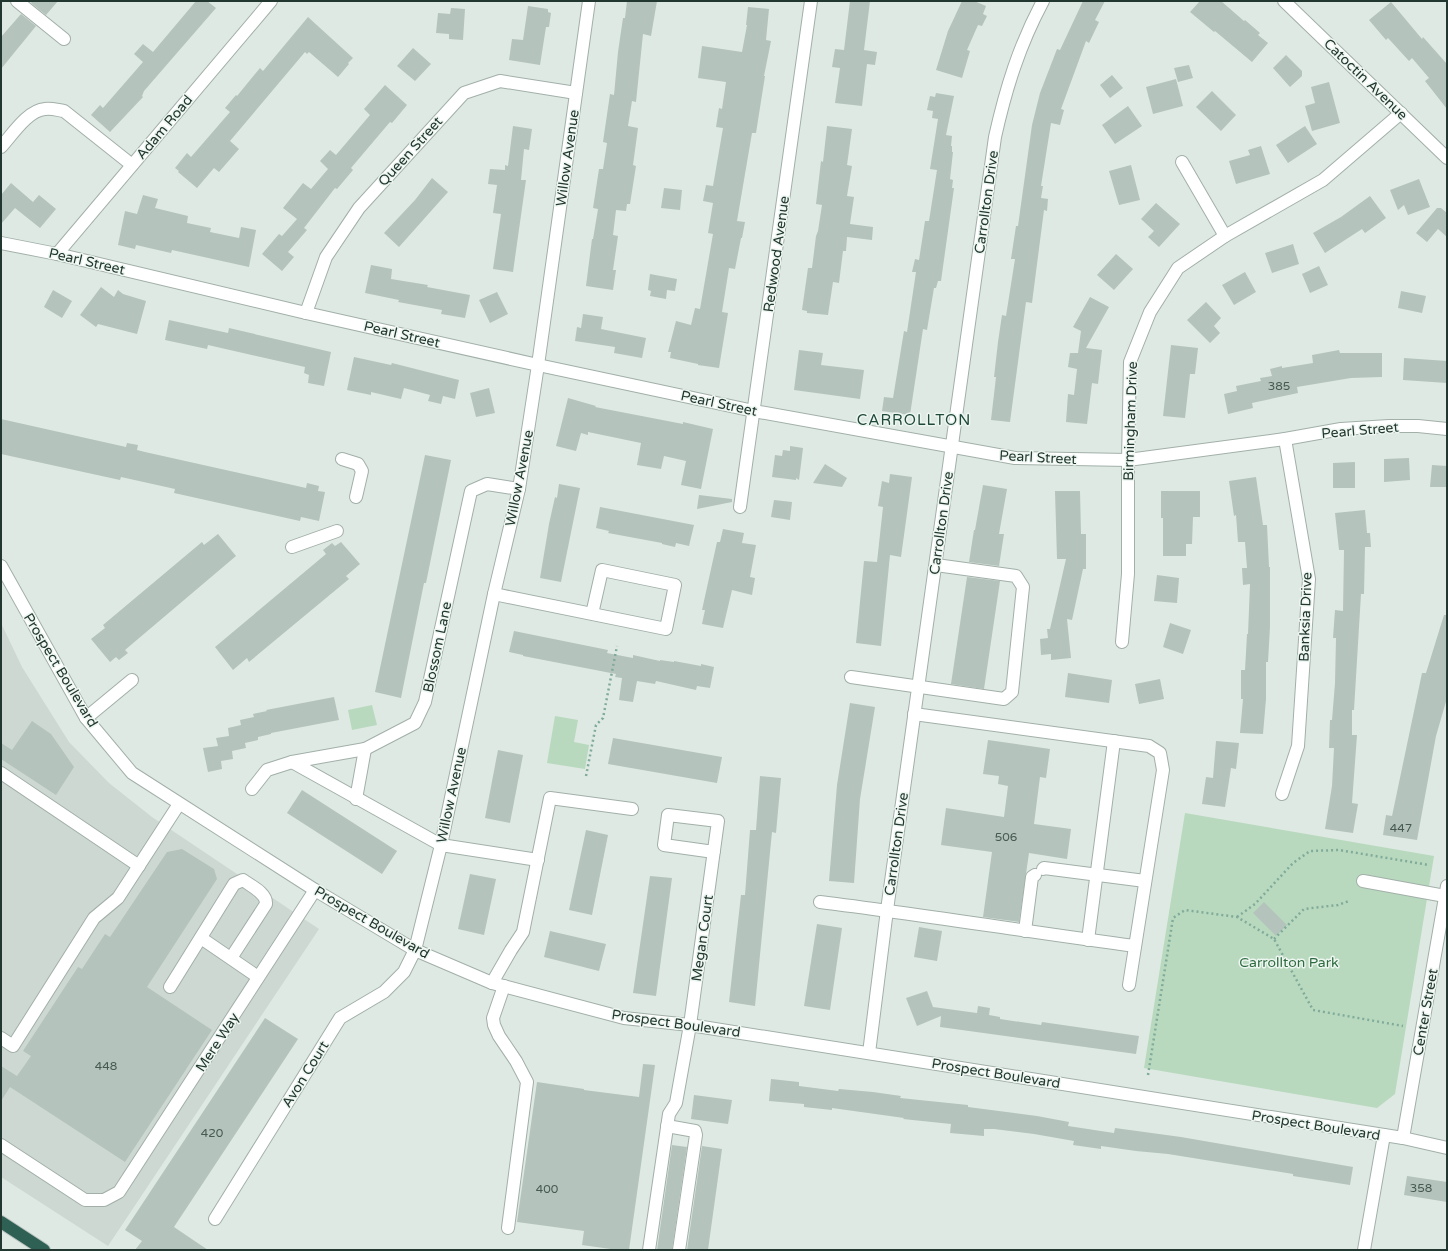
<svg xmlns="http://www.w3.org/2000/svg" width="1448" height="1251" viewBox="0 0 1448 1251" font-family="'Varela Round',sans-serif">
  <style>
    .built { fill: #cdd8d2 }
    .green { fill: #b8d9be }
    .building { fill: #b4c3bc }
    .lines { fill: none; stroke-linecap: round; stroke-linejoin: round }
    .minor-casing { stroke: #a2b0a9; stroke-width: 14 }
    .highway-casing { stroke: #bcc3c1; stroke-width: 14 }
    .path { stroke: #80ab9a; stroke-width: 2.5; stroke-dasharray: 2 3; stroke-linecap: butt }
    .minor { stroke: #fff; stroke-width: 12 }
    .highway { stroke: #2e6153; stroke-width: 12 }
    .labels { text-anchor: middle; stroke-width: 3; stroke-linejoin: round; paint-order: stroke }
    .number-label { font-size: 12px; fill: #465a52 }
    .street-label { font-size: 14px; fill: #21372f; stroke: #eef6f1 }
    .park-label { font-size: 14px; fill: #2e6b40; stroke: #eef6f1 }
    .neighbourhood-label { font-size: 15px; letter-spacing: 1px; fill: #1e483a; stroke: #eef6f1 }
  </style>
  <rect width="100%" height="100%" fill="#dee9e3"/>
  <path class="built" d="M1 623 22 667 69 742 109 783 152 817 319 929 108 1246 1 1177Z"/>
  <g class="green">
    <path d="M372 705 377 725 352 730 348 710Z"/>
    <path d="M555 716 578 720 574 742 589 745 585 769 547 763Z"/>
    <path d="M1185 813 1434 856 1395 1094 1377 1108 1144 1068Z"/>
  </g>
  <g class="building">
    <path d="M32 1H58L46 15 31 3Z"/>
    <path d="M196 1H207L216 8 144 91 142 96 143 97 110 132 91 115 100 105 103 108 143 62 134 54 143 44 153 52Z"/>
    <path d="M627 1H657L651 36 643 34 636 102 632 101 628 126 638 128 633 165 636 166 630 204H627L626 211 616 210 613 235 618 236 613 270H616L613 290 586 286 592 239H593L598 209 593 208 599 169H603L607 143 603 142 610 94 614 95 618 52 623 18H625Z"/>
    <path d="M850 1H870L864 50 877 52 875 65 867 64 862 106 835 103 840 68 832 67 835 49 844 50Z"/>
    <path d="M962 1H974L986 6 983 14 987 16 982 26 978 25 967 50 970 51 962 78 936 70 948 31Z"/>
    <path d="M1083 1H1105L1095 20 1099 22 1089 43 1086 41 1061 109 1064 110 1060 125 1051 123 1041 186H1043L1041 198 1048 199 1047 211 1044 210 1032 303 1026 302 1010 422 991 420 996 377H994L998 342 1002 315 1006 316 1015 259H1011L1016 226H1018L1032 125 1040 93 1057 49 1060 50Z"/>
    <path d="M1200 1H1221L1244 21 1245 20 1260 33 1258 35 1268 43 1252 62 1215 31 1214 32 1190 12Z"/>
    <path d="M1391 2 1422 39 1423 37 1447 64V109L1425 81 1429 78 1412 58 1409 61 1388 38 1386 40 1369 20Z"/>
    <path d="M528 6 548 9V12L551 13 549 27H546L540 65 509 60 512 39 523 40Z"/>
    <path d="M748 7 769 9 766 40 771 41 764 76H765L756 133H752L737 221 745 222 742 238H741L735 269 729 268 722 312 728 313 719 368 698 365V364L670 358 671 352H668L676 321 691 325 695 308 700 309 713 234 708 233 713 203 703 201 706 185 713 186 723 128 716 127 719 108 722 109 726 82 698 78 702 46 742 52 747 25H746Z"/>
    <path d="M451 8 465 9 463 40 449 39V34L436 33 438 13 450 14Z"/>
    <path d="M21 14 36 26 1 69V37Z"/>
    <path d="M308 17 353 58 348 63 349 64 338 77 309 52 307 54 305 52 230 141 239 149 219 172 214 168 197 188 178 172 179 171 175 168 187 153 191 157 230 112 225 108 236 95 237 96 260 68 263 71Z"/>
    <path d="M413 48 431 64 415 81 397 66Z"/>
    <path d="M1286 55 1302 71V76L1290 87 1273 68Z"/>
    <path d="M1189 65 1193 78 1178 82 1174 68Z"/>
    <path d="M1112 75 1123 88 1110 98 1100 85Z"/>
    <path d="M1176 79 1183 106 1153 114 1146 87Z"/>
    <path d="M1329 82 1340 123 1312 131 1305 106 1315 103 1311 87Z"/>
    <path d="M385 85 407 105 392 123 390 122 351 168 353 170 337 189 335 188 304 228 307 230 288 252 294 257 282 271 262 254 279 234 282 236 297 219 283 208 303 183 311 189 328 169 320 161 330 150 336 155 370 115 364 109Z"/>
    <path d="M1212 91 1236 115 1221 131 1196 107Z"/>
    <path d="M936 93 954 96 946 135 952 136 951 146H952V152H953L950 179 953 180 952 188H954L941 281H938L936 288H934L927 330 923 329 910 415 882 411 884 397 893 398 904 331 907 332 916 272H912L915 259 919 260 925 221H929L937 170 930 169 938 119 932 118 933 111 927 110 930 96 935 97Z"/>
    <path d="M1128 106 1142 126 1115 144 1102 125Z"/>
    <path d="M513 126 532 129 529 150 524 149 521 180H526L513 272 493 269 501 214 493 213 497 185 488 184 490 169 505 170V165L508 166Z"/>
    <path d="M827 126 852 129 847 165 852 166 847 196 854 197 850 224 873 227 872 240 847 237 846 251H843L839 283 833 282 828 315 807 313V311L802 310 808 268H812L816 236 818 231 822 205 816 204 821 161 823 162Z"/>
    <path d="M1305 126 1317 144 1288 163 1276 145Z"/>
    <path d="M1261 146 1270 174 1236 184 1229 161 1250 155 1248 150Z"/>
    <path d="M1131 165 1140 200 1119 205 1109 171Z"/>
    <path d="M432 178 448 192 399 247 384 233 415 200Z"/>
    <path d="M1419 179 1430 207 1408 215 1404 205 1398 210 1390 190Z"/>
    <path d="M11 183 33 202 39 195 56 209 40 228 15 208 1 224V195Z"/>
    <path d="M664 188 682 190 680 210 661 208Z"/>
    <path d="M143 195 158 199 155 208 188 216 187 223 211 228 210 232 239 238 241 227 256 230 249 267 172 250 171 253 136 245 135 249 118 245 125 211 137 214Z"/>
    <path d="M1370 196 1386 218 1365 233 1362 229 1325 253 1313 233 1341 217Z"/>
    <path d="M1156 203 1180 224 1159 247 1148 237 1154 231 1141 219Z"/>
    <path d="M1437 208H1441L1447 213V237L1438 229 1427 242 1416 233Z"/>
    <path d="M1293 244 1299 264 1272 273 1265 253Z"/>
    <path d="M1116 254 1133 269 1114 290 1097 275Z"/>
    <path d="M371 265 392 269 391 279 428 285 427 287 470 295 465 318 441 314 442 310 398 302 399 300 365 293Z"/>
    <path d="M1319 266 1328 285 1310 293 1302 274Z"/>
    <path d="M1245 272 1256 292 1234 305 1222 285Z"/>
    <path d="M650 274 677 279 675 291 667 290 666 299 650 296 651 291 648 290Z"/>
    <path d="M101 287 114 297 118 290 123 294 146 301 137 334 98 324 96 327 80 315Z"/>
    <path d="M53 290 72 301 62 318 44 307Z"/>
    <path d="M1401 291 1426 296 1422 313 1398 308Z"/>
    <path d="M497 292 508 314 490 323 479 300Z"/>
    <path d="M1090 297 1109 307 1086 348 1102 350 1098 384 1092 383 1087 424 1066 422 1068 394 1074 395 1077 369 1068 367 1070 353H1078L1081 331 1073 327Z"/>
    <path d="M1206 302 1221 318 1214 326 1220 333 1210 343 1187 320Z"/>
    <path d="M583 314 603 317 601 329 646 338 642 358 614 353 615 347 575 341 577 327 581 328Z"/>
    <path d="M169 320 228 333 229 328 331 352 324 386 308 383 309 375 304 373 305 367 208 345 207 349 165 340Z"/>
    <path d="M1171 345 1198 348 1195 374H1190L1185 418 1163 416Z"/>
    <path d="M799 350 823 353 821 365 864 370 860 399 794 390Z"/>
    <path d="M1339 350 1340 353H1382V377L1351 378 1297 387 1298 393 1252 403 1253 408 1228 414 1224 394 1237 391 1236 386 1261 381 1260 378 1272 376 1270 369 1282 366V368L1313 363 1312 355Z"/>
    <path d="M354 357 391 365 392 363 459 380 455 399 443 396 441 404 428 401 430 395 404 388 401 399 371 392V395L347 390Z"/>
    <path d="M1404 358 1447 361V383L1403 380Z"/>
    <path d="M489 388 495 413 476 417 470 393Z"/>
    <path d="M568 398 596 406 595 407 683 424V422L713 429 701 489 681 485 686 461 664 456 661 469 637 465 641 443 588 432V435L581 433 576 451 556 446Z"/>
    <path d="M1 419 126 447 127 443 138 445 137 450 145 452 306 488 307 483 319 486 318 491 325 492 319 521 301 517 300 521 174 493 175 489 121 477 120 480 1 454Z"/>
    <path d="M790 446 803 448 799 480 796 478V480L772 477 775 455 782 456 783 450 790 451Z"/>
    <path d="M425 455 451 460 426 583H424L401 698 375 692Z"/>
    <path d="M1409 458 1410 480 1384 482V459Z"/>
    <path d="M1355 462V488H1333V463Z"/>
    <path d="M825 464 847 478 842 487 813 483Z"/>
    <path d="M1432 465 1447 466V487H1430Z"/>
    <path d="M890 474 912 477 901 557 890 555 881 646 856 643 864 561 877 562 883 507 878 506 882 481 889 483Z"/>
    <path d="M1256 477 1263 525H1267L1269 567H1270V627L1268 662H1266V699L1263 734 1240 733 1243 699H1241V670H1245L1247 634H1248L1250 584 1243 585 1242 568H1247L1245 542H1238L1236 515 1234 516 1229 481Z"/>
    <path d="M559 484 580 488 561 582 540 578 549 524 555 497 557 498Z"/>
    <path d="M983 485 1007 489 999 534H1004L999 566 969 562 974 530H975Z"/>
    <path d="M1055 491H1080L1081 534H1086V569H1083L1072 620 1067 619 1071 658 1051 660V654L1041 655 1040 639 1048 638 1047 629H1050L1066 559H1057Z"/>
    <path d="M1161 491H1200V517H1193L1192 544H1186V556H1163V518H1161Z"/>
    <path d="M699 495 732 499V502L697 509Z"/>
    <path d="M774 500 792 502 790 520 771 517Z"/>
    <path d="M600 507 694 525 689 546 676 543 675 547 662 544V543L608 533 609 531 596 528Z"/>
    <path d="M1365 510 1367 533H1370L1371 547H1365L1364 594H1361L1354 710H1352V735H1357L1352 803 1358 804 1353 833 1325 829 1332 786 1334 748H1329L1330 720H1332L1335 683 1336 638H1333L1335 610 1343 611 1344 550H1339L1335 513Z"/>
    <path d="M723 529 744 533 742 543 756 545 750 577 755 578 752 595 732 590 723 628 702 624 705 610H702L711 569 717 542H720Z"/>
    <path d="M218 534 236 556 125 650 128 653 119 660 116 657 110 662 91 639 105 628 103 625 202 542 204 545Z"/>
    <path d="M341 542 360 564 346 576 349 579 249 662 247 658 233 670 215 647 326 554 323 550 332 543 335 546Z"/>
    <path d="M1157 575 1179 578 1177 603 1154 601Z"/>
    <path d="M967 577 1000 581 984 689 951 684Z"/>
    <path d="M1444 615H1447V698L1436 736 1417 840 1383 835 1386 815 1392 816 1422 673H1426Z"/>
    <path d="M1170 623 1191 630 1183 654 1163 647Z"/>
    <path d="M514 631 608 650 607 653 633 658V655L660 661V660L674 662V661L701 666V664L714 667 710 688 697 686 696 690 656 681 655 684 637 681 633 702 619 700 622 678 615 677 616 674 523 656V655L509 652Z"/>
    <path d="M1068 673 1112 680 1109 703 1065 697Z"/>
    <path d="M1160 679 1164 699 1139 704 1135 684Z"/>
    <path d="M334 697 339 720 271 733V734L258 737V740L245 743 246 748 232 751 233 759 221 761 222 769 208 772 203 748 218 746 216 738 229 736 228 728 241 725 240 720 254 717 253 714 267 711 266 710Z"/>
    <path d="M850 703 875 707 860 799 854 883 829 881 837 785Z"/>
    <path d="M32 721 51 734 74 767 56 795 1 759V743L12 750Z"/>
    <path d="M613 738 722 757 717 783 608 764Z"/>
    <path d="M988 740 1050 749 1046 778 1040 777 1034 824 1071 829 1067 859 1029 853 1019 922 983 917 992 852 941 845 946 808 1004 817 1008 786 998 784 999 776 983 774Z"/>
    <path d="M1216 741 1239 743 1236 769 1231 768 1225 807 1202 804 1206 777 1213 778Z"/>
    <path d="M498 750 523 755 510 823 485 818Z"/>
    <path d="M760 776 781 778 776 833 772 832 755 1006 729 1002 741 895H745L750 830H756Z"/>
    <path d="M302 790 397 851 382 874 287 813Z"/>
    <path d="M586 830 608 835 592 915 569 910Z"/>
    <path d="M182 849 214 869 217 879 147 987 212 1030 125 1162 10 1087 1 1101V1066L17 1076 31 1056 23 1051 78 967 82 969 105 934 110 937 167 852Z"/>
    <path d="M470 874 496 879 484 935 458 929Z"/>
    <path d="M650 876 672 878 656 996 633 993Z"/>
    <path d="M1264 902 1287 925 1276 936 1253 913Z"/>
    <path d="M817 924 842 928 830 1010 804 1006Z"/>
    <path d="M919 927 942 931 937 961 914 957Z"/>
    <path d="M550 931 606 944 599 971 544 957Z"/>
    <path d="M927 991 933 1007 977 1013 978 1006 990 1008 989 1015 1000 1017V1019L1041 1025 1042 1022 1139 1036 1136 1054 940 1027 941 1016 917 1026 906 998Z"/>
    <path d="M265 1018 298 1039 174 1227 208 1250H135L142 1241 125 1230Z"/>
    <path d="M643 1064 655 1065 629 1250H618L582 1245 584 1231 517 1222 537 1082 584 1089V1090L639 1097Z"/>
    <path d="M771 1079 799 1082V1086L838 1091 839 1089 873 1092 901 1096 900 1098 968 1105V1107L1037 1116 1069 1122 1068 1126 1114 1133 1115 1128 1181 1137 1353 1167 1350 1185 1293 1176V1174L1168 1154 1136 1151 1101 1146V1149L1073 1145 1074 1141 1034 1134 994 1129H984V1136L950 1133 951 1124 903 1119 904 1118 832 1108V1110L804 1107V1104L769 1101Z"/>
    <path d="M694 1095 732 1100 728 1124 691 1119Z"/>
    <path d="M672 1145 687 1147 672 1250H657Z"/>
    <path d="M702 1146 722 1149 708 1250H687Z"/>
    <path d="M1407 1176 1447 1182V1202L1404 1195Z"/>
  </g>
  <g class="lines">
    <defs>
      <g id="minor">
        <path d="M17 1 64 39"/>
        <path d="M1284 1 1447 158"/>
        <path d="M1 147C12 135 28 110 45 109 51 108 57 110 64 111L132 165"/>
        <path d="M1182 162 1225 236"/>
        <path d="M1 243 57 254 306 313 538 365 754 411 1015 458 1128 460 1285 439 1341 429 1389 426H1418L1447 429"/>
        <path d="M57 254 271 1"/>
        <path d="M306 313 326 257 359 208 464 93 500 81 576 93"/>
        <path d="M342 459 358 464 362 471 356 497"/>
        <path d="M740 507 811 1"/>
        <path d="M292 547 337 531"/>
        <path d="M1 566 86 718 132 773 315 890 415 950 492 983 624 1018 690 1025 1403 1138 1447 1148"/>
        <path d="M494 594 666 629 675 585 602 570 592 614"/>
        <path d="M1122 642 1128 574V460L1130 362 1150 312 1178 268 1225 236 1323 180 1401 113"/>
        <path d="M851 677 1004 699 1012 692 1023 587 1016 576 936 565"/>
        <path d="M914 714 1149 746 1160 753 1163 770 1129 985"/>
        <path d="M86 718 132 680"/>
        <path d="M292 762 441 845 538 860"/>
        <path d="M1 773 139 866"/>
        <path d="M252 789 267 770 292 762 365 749 415 723 425 702 471 491 487 484 519 489"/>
        <path d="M1282 794 1298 746 1309 579 1285 439"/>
        <path d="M356 799 365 749"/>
        <path d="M1043 869 1044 868 1145 881"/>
        <path d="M1363 881 1445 896"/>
        <path d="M820 902C925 915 1030 932 1135 946"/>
        <path d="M1025 931 1032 877 1035 875"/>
        <path d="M201 938 258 977"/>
        <path d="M1088 940 1114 741"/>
        <path d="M492 983 511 950 523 932 550 798 632 809"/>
        <path d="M504 986 493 1018 494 1025 499 1036 516 1061 527 1082 508 1228"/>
        <path d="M170 987 234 884 243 880C251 886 267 893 266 904L231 958"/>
        <path d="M1 1038 13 1046 94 918 118 898 179 804"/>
        <path d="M869 1053 887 910 995 137C1006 88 1019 46 1043 1"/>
        <path d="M667 1126 695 1131 696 1135 679 1250"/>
        <path d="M1403 1138 1447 886"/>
        <path d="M1 1145 85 1200H104L119 1192 315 890"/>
        <path d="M215 1219 340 1018 384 992 404 972 415 950 441 845 494 594 519 489 538 365 589 1"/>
        <path d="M649 1250 669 1114 676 1103 690 1025 718 821 668 815 664 845 714 852"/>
        <path d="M1364 1250 1384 1135"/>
      </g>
      <path id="highway" d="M1 1222 44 1250"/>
    </defs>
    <use href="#minor" class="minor-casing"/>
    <use href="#highway" class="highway-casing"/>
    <g class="path">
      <path d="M586 776 596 725 603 718 617 646"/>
      <path d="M1237 917 1255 904 1293 863 1310 851 1339 850 1429 865"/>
      <path d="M1274 939 1304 909 1338 905 1349 901"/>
      <path d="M1148 1075 1173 918 1185 910 1237 917 1274 939 1313 1010 1403 1026"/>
    </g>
    <use href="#minor" class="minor"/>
    <use href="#highway" class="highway"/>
  </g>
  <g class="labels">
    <g class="number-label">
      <text x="1279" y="390">385</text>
      <text x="1401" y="832">447</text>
      <text x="1006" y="841">506</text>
      <text x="106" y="1070">448</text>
      <text x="212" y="1137">420</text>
      <text x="1421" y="1192">358</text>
      <text x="547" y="1193">400</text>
    </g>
    <g class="street-label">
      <text transform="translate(1366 79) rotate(44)" y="5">Catoctin Avenue</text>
      <text transform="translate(164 127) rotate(-50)" y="5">Adam Road</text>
      <text transform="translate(410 151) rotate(-48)" y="5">Queen Street</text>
      <text transform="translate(567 158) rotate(-82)" y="5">Willow Avenue</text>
      <text transform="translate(986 202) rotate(-82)" y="5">Carrollton Drive</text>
      <text transform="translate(776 254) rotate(-82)" y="5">Redwood Avenue</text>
      <text transform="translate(87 261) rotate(13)" y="5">Pearl Street</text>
      <text transform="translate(402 334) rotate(13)" y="5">Pearl Street</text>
      <text transform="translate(719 403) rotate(12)" y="5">Pearl Street</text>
      <text transform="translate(1130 421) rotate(-88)" y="5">Birmingham Drive</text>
      <text transform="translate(1360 430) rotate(-5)" y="5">Pearl Street</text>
      <text transform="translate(1038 457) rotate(3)" y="5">Pearl Street</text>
      <text transform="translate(519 478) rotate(-79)" y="5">Willow Avenue</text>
      <text transform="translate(941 523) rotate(-82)" y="5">Carrollton Drive</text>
      <text transform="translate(1305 617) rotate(-88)" y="5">Banksia Drive</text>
      <text transform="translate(437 647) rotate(-78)" y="5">Blossom Lane</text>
      <text transform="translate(61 670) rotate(59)" y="5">Prospect Boulevard</text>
      <text transform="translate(451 795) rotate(-78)" y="5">Willow Avenue</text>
      <text transform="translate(896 844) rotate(-82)" y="5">Carrollton Drive</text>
      <text transform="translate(372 922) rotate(30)" y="5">Prospect Boulevard</text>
      <text transform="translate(702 938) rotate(-82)" y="5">Megan Court</text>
      <text transform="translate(1425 1012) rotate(-80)" y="5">Center Street</text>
      <text transform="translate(676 1023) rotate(8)" y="5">Prospect Boulevard</text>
      <text transform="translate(217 1042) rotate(-57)" y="5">Mere Way</text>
      <text transform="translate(996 1073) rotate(9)" y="5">Prospect Boulevard</text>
      <text transform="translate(305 1074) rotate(-58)" y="5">Avon Court</text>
      <text transform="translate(1316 1125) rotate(9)" y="5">Prospect Boulevard</text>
    </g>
    <g class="park-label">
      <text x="1289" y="967">Carrollton Park</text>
    </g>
    <g class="neighbourhood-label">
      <text x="914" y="425">CARROLLTON</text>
    </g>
  </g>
  <rect width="1448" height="1251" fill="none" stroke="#21372f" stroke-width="4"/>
</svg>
